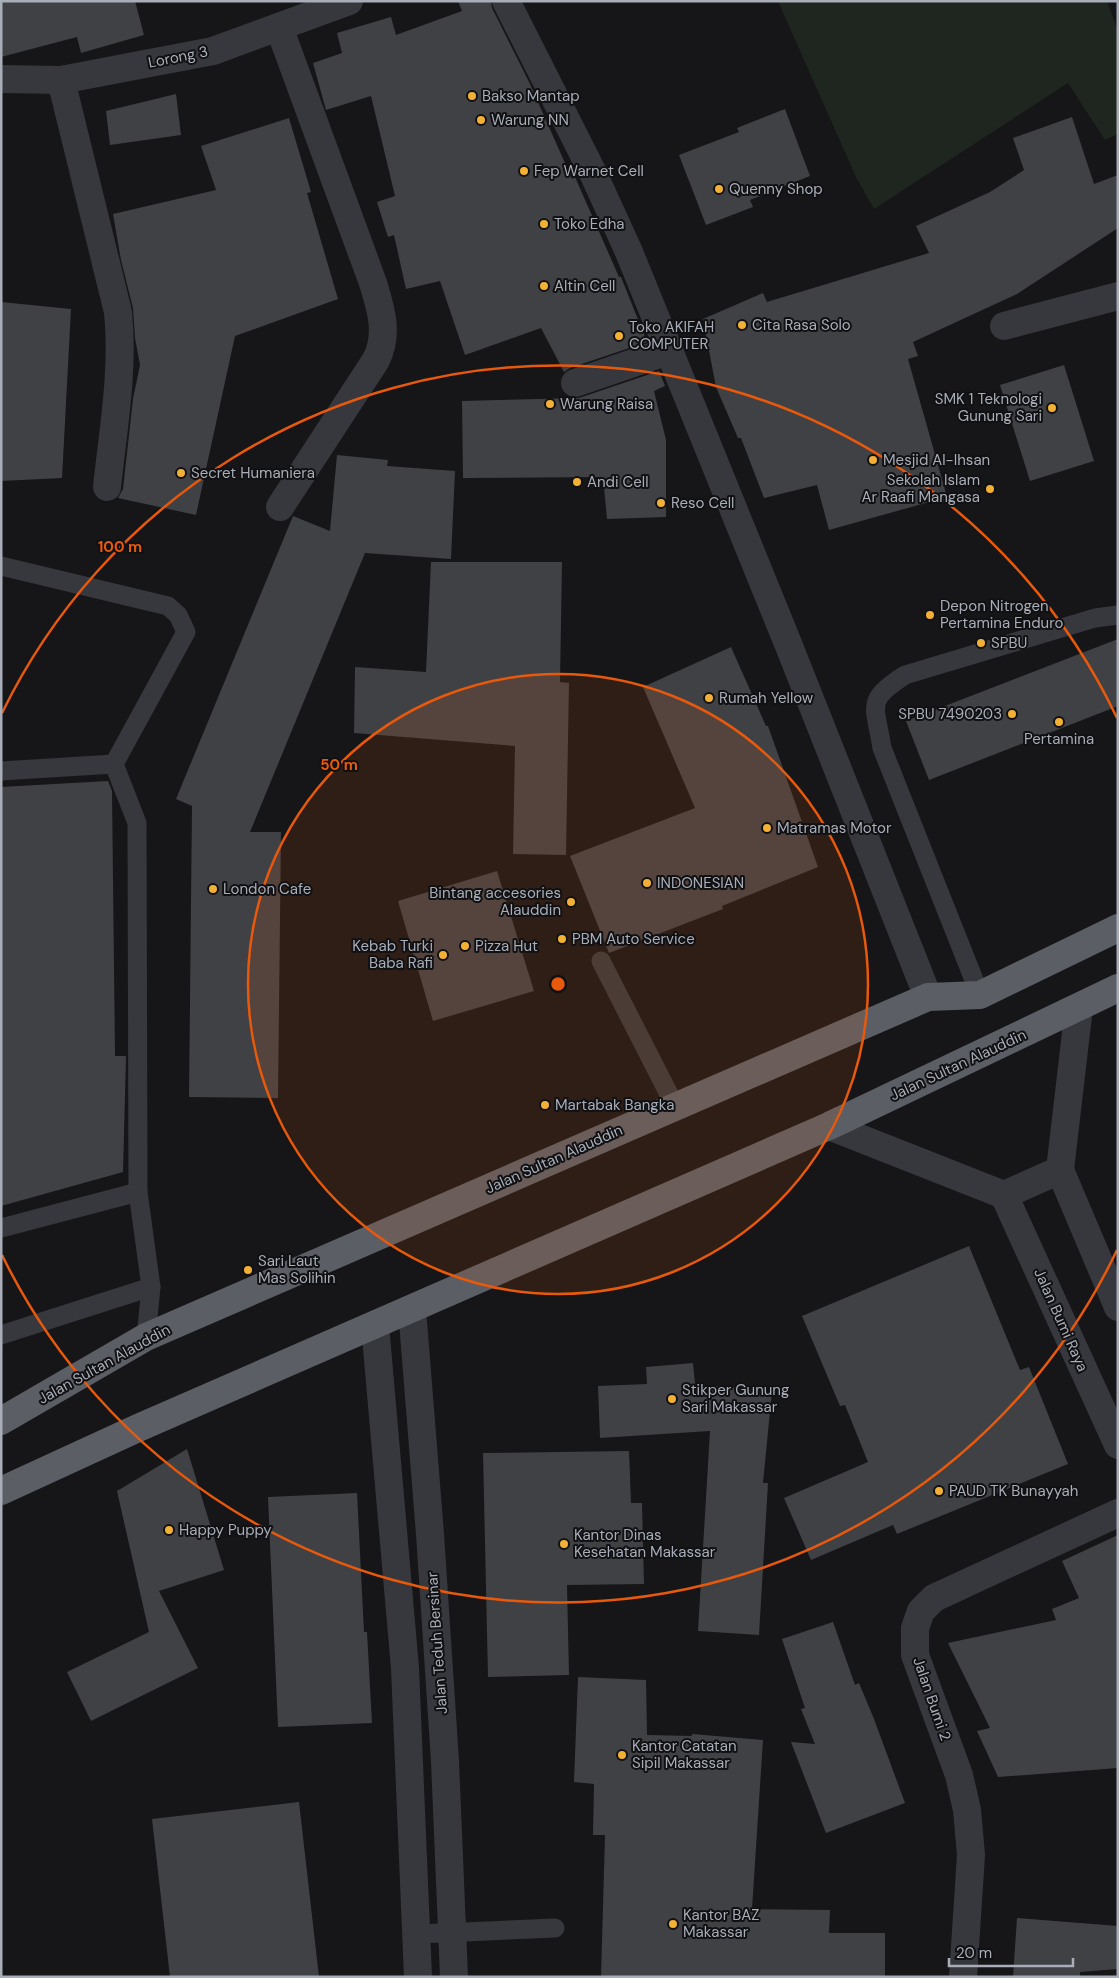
<svg xmlns="http://www.w3.org/2000/svg" width="1119" height="1978" viewBox="0 0 1119 1978" font-family="'DM Sans',sans-serif">
  <style>
    .green { fill: #1e261f }
    .building { fill: #404145 }
    .lines { fill: none; stroke-linecap: round; stroke-linejoin: round }
    .service { stroke: #37383d; stroke-width: 19 }
    .minor { stroke: #37383d; stroke-width: 28 }
    .trunk { stroke: #5b5e65; stroke-width: 28 }
    .ring { fill: none; stroke: #e8590c; stroke-width: 2.5 }
    .poi-dot { fill: #f2b134; stroke: #111113; stroke-width: 2 }
    .labels { text-anchor: middle; stroke-width: 4; stroke-linejoin: round; paint-order: stroke }
    .street-label { font-size: 15px; fill: #a8adb8; stroke: #111113 }
    .poi-label { font-size: 15px; fill: #a8adb8; stroke: #111113; text-anchor: start }
    .centre { fill: #e8590c; stroke: #111113; stroke-width: 2.5 }
    .ring-label { font-size: 15px; text-anchor: middle; font-weight: bold; fill: #e8590c; stroke: #111113; stroke-width: 4; stroke-linejoin: round; paint-order: stroke }
  </style>
  <rect width="100%" height="100%" fill="#161618"/>
  <path class="green" d="M778 1H1107L1118 31V134L1105 140 1068 83 874 209 856 177Z"/>
  <g class="building">
    <path d="M1 1H135L144 35 81 53 77 37 1 57Z"/>
    <path d="M458 1H491L492 8 530 84 572 179 575 177 619 277H621L647 342 570 368 564 372 541 328 465 355 440 281 406 289 394 235 388 237 377 202 395 196 371 96 326 110 313 63 342 53 337 33 391 17 396 35 462 11Z"/>
    <path d="M176 94 181 135 110 145 106 111Z"/>
    <path d="M785 109 810 176 750 200 753 207 706 225 679 155 739 132 737 128Z"/>
    <path d="M1072 117 1094 184 1118 175V228L1017 294 913 342 918 356 908 359 947 497 829 530 817 485 764 498 741 438H738L716 387 703 319 763 293 767 302 929 253 916 226 990 192 1024 170 1013 138Z"/>
    <path d="M289 118 311 192 307 193 338 299 235 336 196 515 118 498 123 489 133 399 140 365 135 338 133 308 121 260 113 214 216 190 201 146Z"/>
    <path d="M1 302 71 309 62 478 1 481Z"/>
    <path d="M1064 365 1094 461 1030 481 1000 385Z"/>
    <path d="M659 371 665 386 654 391 666 440V517L607 519 603 477 463 478 462 401 579 398Z"/>
    <path d="M337 455 388 460 387 466 455 471 451 559 365 553 250 832H281L278 1098 189 1097 192 806 176 799 293 516 330 531Z"/>
    <path d="M431 562H562L560 682 569 683 566 855 513 854 515 746 354 733 355 667 426 672Z"/>
    <path d="M1118 639V706L929 780 906 721Z"/>
    <path d="M731 647 766 726H768L818 867 722 906 723 909 609 953 570 856 695 808 643 687Z"/>
    <path d="M108 781 112 791 115 1056H126L123 1172 1 1206V787Z"/>
    <path d="M497 871 534 991 433 1021 398 901Z"/>
    <path d="M969 1246 1020 1370 1029 1367 1068 1464 897 1534 893 1525 811 1560 784 1498 868 1462 845 1405 840 1406 802 1316Z"/>
    <path d="M693 1363 695 1384 772 1391 763 1483H768L759 1635 698 1631 710 1431 600 1438 598 1386 647 1384 646 1367Z"/>
    <path d="M187 1449 224 1570 159 1591 198 1668 91 1721 67 1672 149 1632 117 1491Z"/>
    <path d="M629 1451 631 1503H642L644 1584 567 1585 569 1675 488 1677 483 1453Z"/>
    <path d="M357 1493 364 1632H367L372 1723 278 1727 268 1497Z"/>
    <path d="M1118 1535V1768L998 1777 977 1731 990 1728 948 1643 1056 1620 1052 1609 1079 1598 1062 1561Z"/>
    <path d="M833 1622 855 1685 859 1683 874 1719 905 1803 826 1833 791 1742 815 1744 801 1709 805 1708 782 1639Z"/>
    <path d="M578 1677 646 1680 647 1735 692 1736V1734L763 1740 752 1909 830 1910 829 1933H885V1977H601L605 1835H593L594 1784 574 1782Z"/>
    <path d="M299 1802 319 1977H170L152 1819Z"/>
    <path d="M1017 1918 1118 1926V1969L1080 1972V1977H1013Z"/>
  </g>
  <g class="lines">
    <g class="service">
      <path d="M1 566 168 606 178 615 186 632 114 764 137 823 138 1192 151 1287 146 1337"/>
      <path d="M1 771 114 764"/>
      <path d="M601 961 675 1106"/>
      <path d="M980 995 882 748C875 704 865 701 905 675L1095 618 1118 615"/>
      <path d="M1 1228 138 1192"/>
      <path d="M1 1335 151 1287"/>
      <path d="M417 1934 555 1928"/>
    </g>
    <g class="minor">
      <path d="M506 1 593 173 629 252 789 646 928 997"/>
      <path d="M279 27 373 283C381 309 389 334 376 360L280 507"/>
      <path d="M1 79 61 80 213 51 349 1"/>
      <path d="M61 80 118 312C124 370 113 430 107 487"/>
      <path d="M1004 326 1118 296"/>
      <path d="M575 383 668 351"/>
      <path d="M1079 1007 1060 1170 1118 1307"/>
      <path d="M829 1126 1004 1195 1118 1445"/>
      <path d="M1004 1195 1060 1170"/>
      <path d="M412 1309 430 1534 445 1761 454 1977"/>
      <path d="M375 1325 405 1668 418 1977"/>
      <path d="M963 1977 971 1855 967 1810 959 1775 915 1655V1628L921 1611 934 1598 1118 1513"/>
    </g>
    <g class="trunk">
      <path d="M1 1421 146 1337 928 997 980 995 1118 928"/>
      <path d="M1 1491 138 1428 829 1126 1118 988"/>
    </g>
  </g>
  <circle cx="558" cy="984" r="310" fill="#e8590c" fill-opacity=".12"/>
  <g class="ring">
    <circle cx="558" cy="984" r="310"/>
    <path d="M1117 1250A619 619 0 0 1 2 1255M2 713A619 619 0 0 1 1117 718"/>
  </g>
  <g class="poi-dot">
    <circle cx="472" cy="96" r="5"/>
    <circle cx="481" cy="120" r="5"/>
    <circle cx="524" cy="171" r="5"/>
    <circle cx="719" cy="189" r="5"/>
    <circle cx="544" cy="224" r="5"/>
    <circle cx="544" cy="286" r="5"/>
    <circle cx="742" cy="325" r="5"/>
    <circle cx="619" cy="336" r="5"/>
    <circle cx="550" cy="404" r="5"/>
    <circle cx="1052" cy="408" r="5"/>
    <circle cx="873" cy="460" r="5"/>
    <circle cx="181" cy="473" r="5"/>
    <circle cx="577" cy="482" r="5"/>
    <circle cx="990" cy="489" r="5"/>
    <circle cx="661" cy="503" r="5"/>
    <circle cx="930" cy="615" r="5"/>
    <circle cx="981" cy="643" r="5"/>
    <circle cx="709" cy="698" r="5"/>
    <circle cx="1012" cy="714" r="5"/>
    <circle cx="1059" cy="722" r="5"/>
    <circle cx="767" cy="828" r="5"/>
    <circle cx="647" cy="883" r="5"/>
    <circle cx="213" cy="889" r="5"/>
    <circle cx="571" cy="902" r="5"/>
    <circle cx="562" cy="939" r="5"/>
    <circle cx="465" cy="946" r="5"/>
    <circle cx="443" cy="955" r="5"/>
    <circle cx="545" cy="1105" r="5"/>
    <circle cx="248" cy="1270" r="5"/>
    <circle cx="672" cy="1399" r="5"/>
    <circle cx="939" cy="1491" r="5"/>
    <circle cx="169" cy="1530" r="5"/>
    <circle cx="564" cy="1544" r="5"/>
    <circle cx="622" cy="1755" r="5"/>
    <circle cx="673" cy="1924" r="5"/>
  </g>
  <g class="labels">
    <g class="street-label">
      <text transform="translate(178 57) rotate(-11)" y="5">Lorong 3</text>
      <text transform="translate(958 1065) rotate(-25)" y="5">Jalan Sultan Alauddin</text>
      <text transform="translate(554 1159) rotate(-24)" y="5">Jalan Sultan Alauddin</text>
      <text transform="translate(1061 1320) rotate(66)" y="5">Jalan Bumi Raya</text>
      <text transform="translate(104 1364) rotate(-29)" y="5">Jalan Sultan Alauddin</text>
      <text transform="translate(437 1643) rotate(-94)" y="5">Jalan Teduh Bersinar</text>
      <text transform="translate(932 1699) rotate(71)" y="5">Jalan Bumi 2</text>
    </g>
    <g class="poi-label">
      <text x="482" y="101">Bakso Mantap</text>
      <text x="491" y="125">Warung NN</text>
      <text x="534" y="176">Fep Warnet Cell</text>
      <text x="729" y="194">Quenny Shop</text>
      <text x="554" y="229">Toko Edha</text>
      <text x="554" y="291">Altin Cell</text>
      <text x="752" y="330">Cita Rasa Solo</text>
      <text x="629" y="332">Toko AKIFAH<tspan x="629" dy="17">COMPUTER</tspan></text>
      <text x="1042" y="404" text-anchor="end">SMK 1 Teknologi<tspan x="1042" dy="17">Gunung Sari</tspan></text>
      <text x="560" y="409">Warung Raisa</text>
      <text x="883" y="465">Mesjid Al-Ihsan</text>
      <text x="191" y="478">Secret Humaniera</text>
      <text x="980" y="485" text-anchor="end">Sekolah Islam<tspan x="980" dy="17">Ar Raafi Mangasa</tspan></text>
      <text x="587" y="487">Andi Cell</text>
      <text x="671" y="508">Reso Cell</text>
      <text x="940" y="611">Depon Nitrogen<tspan x="940" dy="17">Pertamina Enduro</tspan></text>
      <text x="991" y="648">SPBU</text>
      <text x="719" y="703">Rumah Yellow</text>
      <text x="1002" y="719" text-anchor="end">SPBU 7490203</text>
      <text x="1059" y="744" text-anchor="middle">Pertamina</text>
      <text x="777" y="833">Matramas Motor</text>
      <text x="657" y="888">INDONESIAN</text>
      <text x="223" y="894">London Cafe</text>
      <text x="561" y="898" text-anchor="end">Bintang accesories<tspan x="561" dy="17">Alauddin</tspan></text>
      <text x="572" y="944">PBM Auto Service</text>
      <text x="433" y="951" text-anchor="end">Kebab Turki<tspan x="433" dy="17">Baba Rafi</tspan></text>
      <text x="475" y="951">Pizza Hut</text>
      <text x="555" y="1110">Martabak Bangka</text>
      <text x="258" y="1266">Sari Laut<tspan x="258" dy="17">Mas Solihin</tspan></text>
      <text x="682" y="1395">Stikper Gunung<tspan x="682" dy="17">Sari Makassar</tspan></text>
      <text x="949" y="1496">PAUD TK Bunayyah</text>
      <text x="179" y="1535">Happy Puppy</text>
      <text x="574" y="1540">Kantor Dinas<tspan x="574" dy="17">Kesehatan Makassar</tspan></text>
      <text x="632" y="1751">Kantor Catatan<tspan x="632" dy="17">Sipil Makassar</tspan></text>
      <text x="683" y="1920">Kantor BAZ<tspan x="683" dy="17">Makassar</tspan></text>
    </g>
  </g>
  <circle cx="558" cy="984" r="8" class="centre"/>
  <g class="ring-label">
    <text x="120" y="552">100 m</text>
    <text x="339" y="770">50 m</text>
  </g>
  <rect width="1119" height="1978" fill="none" stroke="#a8adb8" stroke-width="5"/>
  <path d="M949 1958v8h124v-8" fill="none" stroke="#a8adb8" stroke-width="2.5"/>
  <text x="956" y="1958" font-size="15" fill="#a8adb8" stroke="#111113" stroke-width="4" paint-order="stroke">20 m</text>
</svg>
